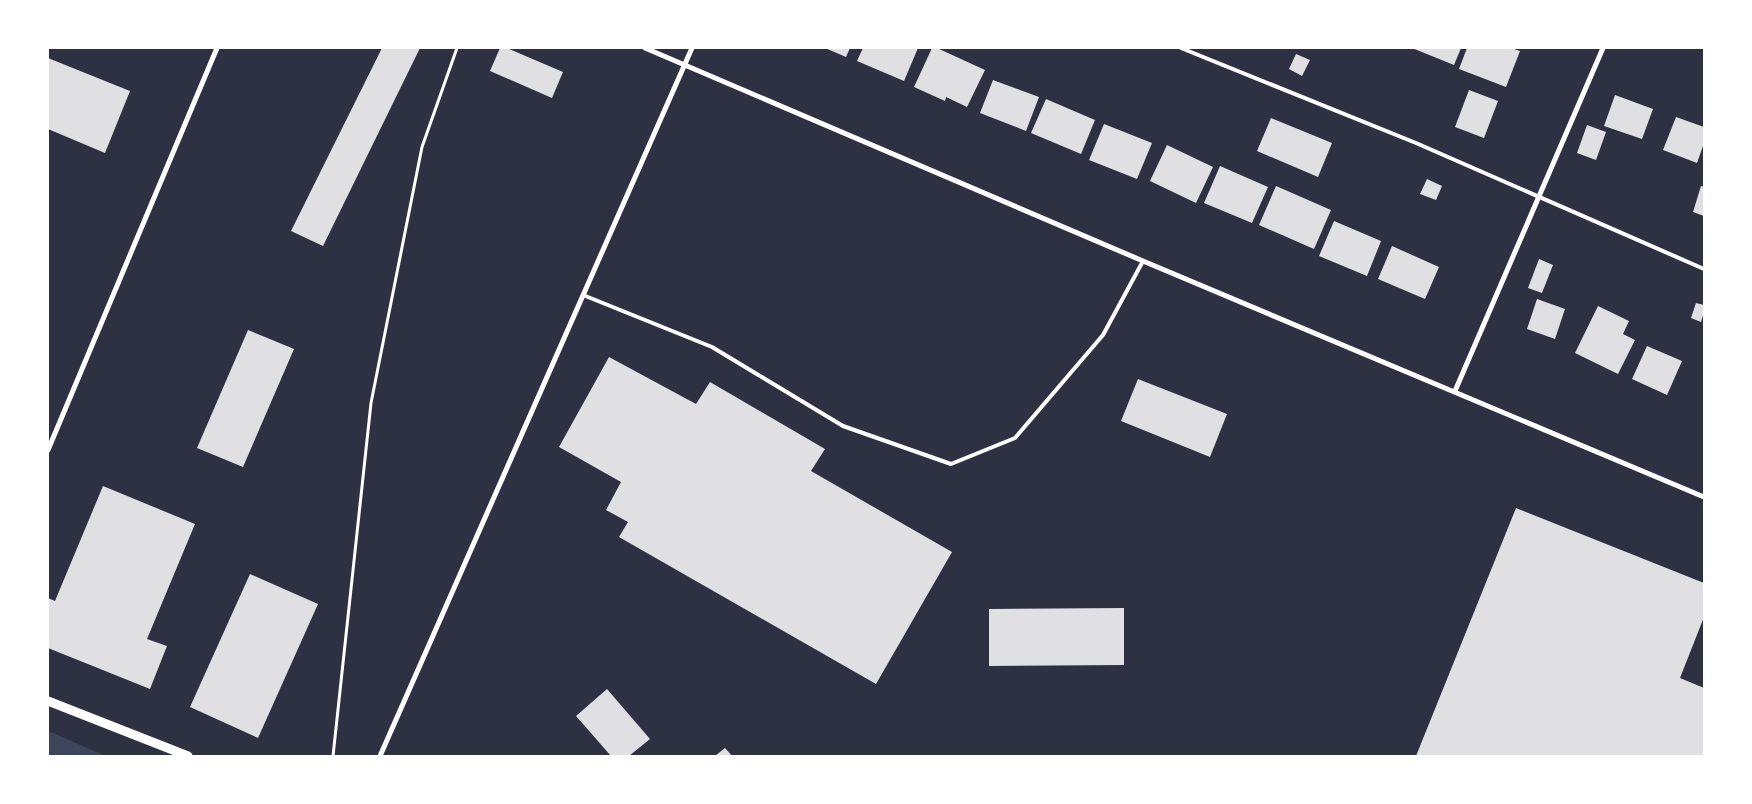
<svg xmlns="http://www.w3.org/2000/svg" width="1752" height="804" viewBox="0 0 1752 804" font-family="'Golos Text',sans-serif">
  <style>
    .green { fill: #3c4559 }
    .building { fill: #e0e0e3 }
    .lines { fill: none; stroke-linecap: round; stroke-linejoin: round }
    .path { stroke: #fff; stroke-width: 3 }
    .service { stroke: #fff; stroke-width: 4 }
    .minor { stroke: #fff; stroke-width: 5 }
    .tertiary { stroke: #fff; stroke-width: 9 }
  </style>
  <rect width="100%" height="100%" fill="#2d3142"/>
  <path class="green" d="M48 731 106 756H48Z"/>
  <g class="building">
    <path d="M382 48H420L323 246 291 231Z"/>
    <path d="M500 48H507L563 72 552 98 490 71Z"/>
    <path d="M825 48H850L846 57Z"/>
    <path d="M863 48H918L904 81 857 61Z"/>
    <path d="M932 48H937L985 70 967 107 946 97 945 101 914 87Z"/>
    <path d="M1412 48H1461L1454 65Z"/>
    <path d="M1467 48H1511L1520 51 1506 87 1459 69Z"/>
    <path d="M1296 54 1310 60 1302 76 1289 69Z"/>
    <path d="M48 58 130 91 105 153 48 129Z"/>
    <path d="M993 80 1039 97 1026 131 980 113Z"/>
    <path d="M1469 90 1498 101 1484 138 1455 127Z"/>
    <path d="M1615 95 1653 109 1642 139 1604 126Z"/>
    <path d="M1046 99 1095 120 1081 154 1031 133Z"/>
    <path d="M1676 117 1704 127V143L1697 163 1663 150Z"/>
    <path d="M1271 118 1332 143 1318 177 1257 151Z"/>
    <path d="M1104 124 1152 143 1137 179 1089 160Z"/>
    <path d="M1587 125 1606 132 1596 160 1577 153Z"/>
    <path d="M1167 145 1213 167 1196 203 1150 181Z"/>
    <path d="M1220 166 1268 187 1252 223 1204 203Z"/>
    <path d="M1427 179 1442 186 1436 200 1420 194Z"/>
    <path d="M1276 186 1331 210 1314 249 1259 225Z"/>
    <path d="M1701 186 1704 187V216L1693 212Z"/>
    <path d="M1334 221 1381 241 1367 276 1319 256Z"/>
    <path d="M1392 246 1439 267 1425 299 1378 279Z"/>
    <path d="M1539 259 1553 265 1542 293 1528 288Z"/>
    <path d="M1537 299 1565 309 1555 339 1527 329Z"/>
    <path d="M1696 303 1704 305V312L1701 322 1691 318Z"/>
    <path d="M1598 306 1629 321 1623 334 1635 340 1618 374 1575 353Z"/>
    <path d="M248 330 294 349 243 467 197 448Z"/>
    <path d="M1647 346 1682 361 1667 395 1632 379Z"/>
    <path d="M609 357 696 404 710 382 825 449 811 471 952 552 876 684 619 537 628 522 606 510 621 482 559 447Z"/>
    <path d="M1138 379 1227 414 1210 457 1121 421Z"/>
    <path d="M103 486 195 524 147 639 167 646 150 689 48 648V598L55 601Z"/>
    <path d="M1516 508 1704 583V617L1680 678 1704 688V756H1416Z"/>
    <path d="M250 574 318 604 258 738 190 707Z"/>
    <path d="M1124 608V665L989 666V609Z"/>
    <path d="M607 689 650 739 629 756H611L576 716Z"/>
    <path d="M725 748 732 756H715Z"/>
  </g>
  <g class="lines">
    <path class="path" d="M333 756 371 403 422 147 457 48"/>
    <g class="service">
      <path d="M1181 48 1416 143 1704 269"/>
      <path d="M583 295 712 347 843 426 951 464 1015 438 1103 335 1143 261"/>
    </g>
    <g class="minor">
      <path d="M645 48 1143 261 1704 497"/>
      <path d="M1455 391 1603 48"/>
      <path d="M48 450 217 48"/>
      <path d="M380 756 692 48"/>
    </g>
    <path class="tertiary" d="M48 701 188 756"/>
  </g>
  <rect width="1752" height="804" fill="none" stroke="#ffffff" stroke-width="98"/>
</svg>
